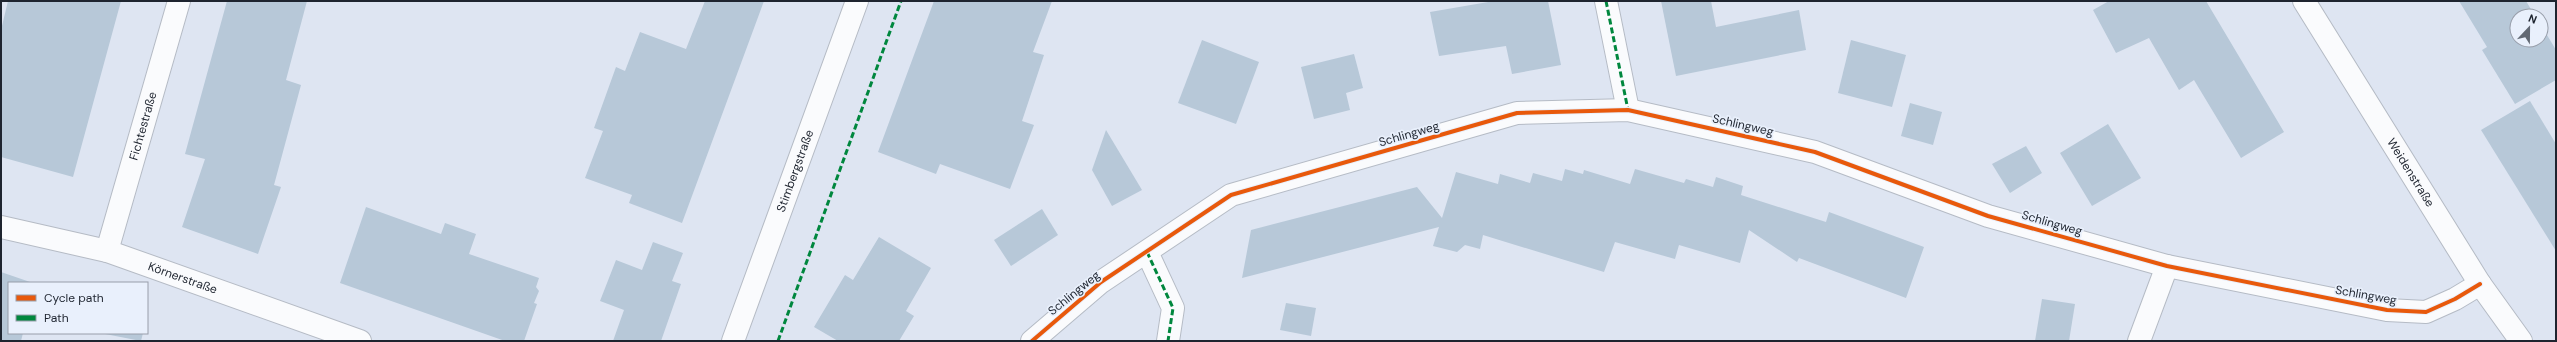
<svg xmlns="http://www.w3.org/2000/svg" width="2557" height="342" viewBox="0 0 2557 342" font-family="'DM Sans',sans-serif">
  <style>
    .building { fill: #b7c8d8 }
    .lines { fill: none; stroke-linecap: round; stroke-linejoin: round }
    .minor-casing { stroke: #b5bbc5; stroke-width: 24 }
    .minor { stroke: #fafbfd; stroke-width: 22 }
    .quiet { stroke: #00873e; stroke-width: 3; stroke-dasharray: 6 3; stroke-linecap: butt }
    .cycleway-casing { stroke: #e9f0fc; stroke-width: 6 }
    .cycleway { stroke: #e8590c; stroke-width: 4 }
    .labels { text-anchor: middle; stroke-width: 3.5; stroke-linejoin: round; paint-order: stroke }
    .street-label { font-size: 12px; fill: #1e242f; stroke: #e9f0fc }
  </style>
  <rect width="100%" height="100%" fill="#dee5f2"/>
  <g class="building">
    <path d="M8 1H121L73 177 1 157V30Z"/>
    <path d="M227 1H307L286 80 301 85 274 185 281 187 258 254 182 227 205 159 185 154Z"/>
    <path d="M705 1H764L682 223 629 203 632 195 585 178 603 131 594 128 616 67 625 71 640 32 686 49Z"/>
    <path d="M934 1H1052L1033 52 1044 55 1022 121 1034 125 1010 189 940 164 936 174 878 152Z"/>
    <path d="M1494 1H1548L1561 65 1512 74 1506 46 1439 56 1430 12Z"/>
    <path d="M1661 1H1711L1716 27 1799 10 1806 50 1676 76Z"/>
    <path d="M2109 1H2206L2284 132 2241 158 2194 80 2179 90 2149 38 2116 53 2093 10Z"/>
    <path d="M2459 1H2526L2535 16H2517V40H2541V25L2556 50V80L2515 104 2482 50 2487 47Z"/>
    <path d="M1202 40 1259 62 1236 124 1178 103Z"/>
    <path d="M1851 40 1906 55 1892 107 1838 93Z"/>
    <path d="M1354 54 1363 88 1346 93 1350 110 1314 119 1301 67Z"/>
    <path d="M2530 101 2556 144V251L2481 130Z"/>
    <path d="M1910 103 1942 112 1933 145 1901 136Z"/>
    <path d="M2108 124 2141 178 2092 206 2060 153Z"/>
    <path d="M1106 130 1142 190 1112 206 1092 170Z"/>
    <path d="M2026 146 2042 173 2010 193 1992 164Z"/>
    <path d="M1565 169 1583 174 1584 170 1630 184 1635 169 1684 183 1686 179 1713 187 1716 177 1743 186 1741 195 1826 222 1829 212 1924 247 1906 298 1799 258 1797 262 1749 230 1740 263 1679 245 1675 259 1615 242 1604 272 1483 235 1480 249 1465 245 1457 252 1433 246 1439 227 1242 278 1251 230 1417 187 1442 218 1456 172 1498 184 1500 174 1530 183 1533 173 1562 181Z"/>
    <path d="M366 207 441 234 445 223 476 234 469 254 539 278 536 287 539 291 534 303 537 304 524 341H505L340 283Z"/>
    <path d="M1042 209 1058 235 1011 266 994 240Z"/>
    <path d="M879 237 931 268 906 311 914 316 899 341H838L814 327 845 275 853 280Z"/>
    <path d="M653 242 683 253 672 281 681 284 661 341H613L624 310 600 301 616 260 642 270Z"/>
    <path d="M1 272 33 283H9V333H23L21 341H1Z"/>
    <path d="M2042 299 2075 304 2069 341H2035Z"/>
    <path d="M1286 303 1316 308 1311 336 1280 330Z"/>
    <path d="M100 333H143L141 341Z"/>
  </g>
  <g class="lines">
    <defs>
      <g id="minor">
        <path d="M1606 1 1628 110"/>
        <path id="s1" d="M2304 1 2480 284 2521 341"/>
        <path id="s2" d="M1 227 107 251 360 341"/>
        <path id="s3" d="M107 251 179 1"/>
        <path d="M1147 252 1173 308 1168 341"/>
        <path id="s4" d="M733 341 857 1"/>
        <path d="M1032 341 1101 282 1231 195 1517 113 1628 110 1815 152 1988 216 2167 266 2387 310 2426 312 2455 299 2480 284"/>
        <path d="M2139 341 2167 266"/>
      </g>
    </defs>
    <use href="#minor" class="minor-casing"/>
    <use href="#minor" class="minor"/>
    <g class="quiet">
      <path d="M1606 1 1628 110"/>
      <path d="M1147 252 1173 308 1168 341"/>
      <path d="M778 341 901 1"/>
    </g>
    <defs>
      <path id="cycleway" d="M1032 341 1101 282 1231 195 1517 113 1628 110 1815 152 1988 216 2167 266 2387 310 2426 312 2455 299 2480 284"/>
    </defs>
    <use href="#cycleway" class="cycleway-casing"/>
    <use href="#cycleway" class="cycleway"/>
  </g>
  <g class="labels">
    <g class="street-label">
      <text transform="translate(1743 125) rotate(13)" y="4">Schlingweg</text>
      <text dy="4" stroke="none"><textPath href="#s3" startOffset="130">Fichtestraße</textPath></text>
      <text transform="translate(1409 134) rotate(-16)" y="4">Schlingweg</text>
      <text dy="4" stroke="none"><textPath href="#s4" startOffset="181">Stimbergstraße</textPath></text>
      <text dy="4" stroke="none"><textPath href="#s1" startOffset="202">Weidenstraße</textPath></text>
      <text transform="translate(2052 223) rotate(16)" y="4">Schlingweg</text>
      <text dy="4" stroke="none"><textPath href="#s2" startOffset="189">Körnerstraße</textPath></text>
      <text transform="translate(1074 293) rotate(-39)" y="4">Schlingweg</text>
      <text transform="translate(2366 295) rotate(10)" y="4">Schlingweg</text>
    </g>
  </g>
  <rect width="2557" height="342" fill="none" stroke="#1e242f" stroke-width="4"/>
  <rect x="8" y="282" width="140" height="52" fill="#e9f0fc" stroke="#989eaa"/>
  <rect x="16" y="295" width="20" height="6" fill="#e8590c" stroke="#989eaa"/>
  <text x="44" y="302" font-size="12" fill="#1e242f">Cycle path</text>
  <rect x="16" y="315" width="20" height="6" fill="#00873e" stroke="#989eaa"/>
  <text x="44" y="322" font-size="12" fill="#1e242f">Path</text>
  <g transform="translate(2529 28) rotate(22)"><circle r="19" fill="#e9f0fc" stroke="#989eaa"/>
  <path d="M0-3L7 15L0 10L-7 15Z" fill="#616873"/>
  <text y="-6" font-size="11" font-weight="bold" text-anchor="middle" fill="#1e242f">N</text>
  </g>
</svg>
